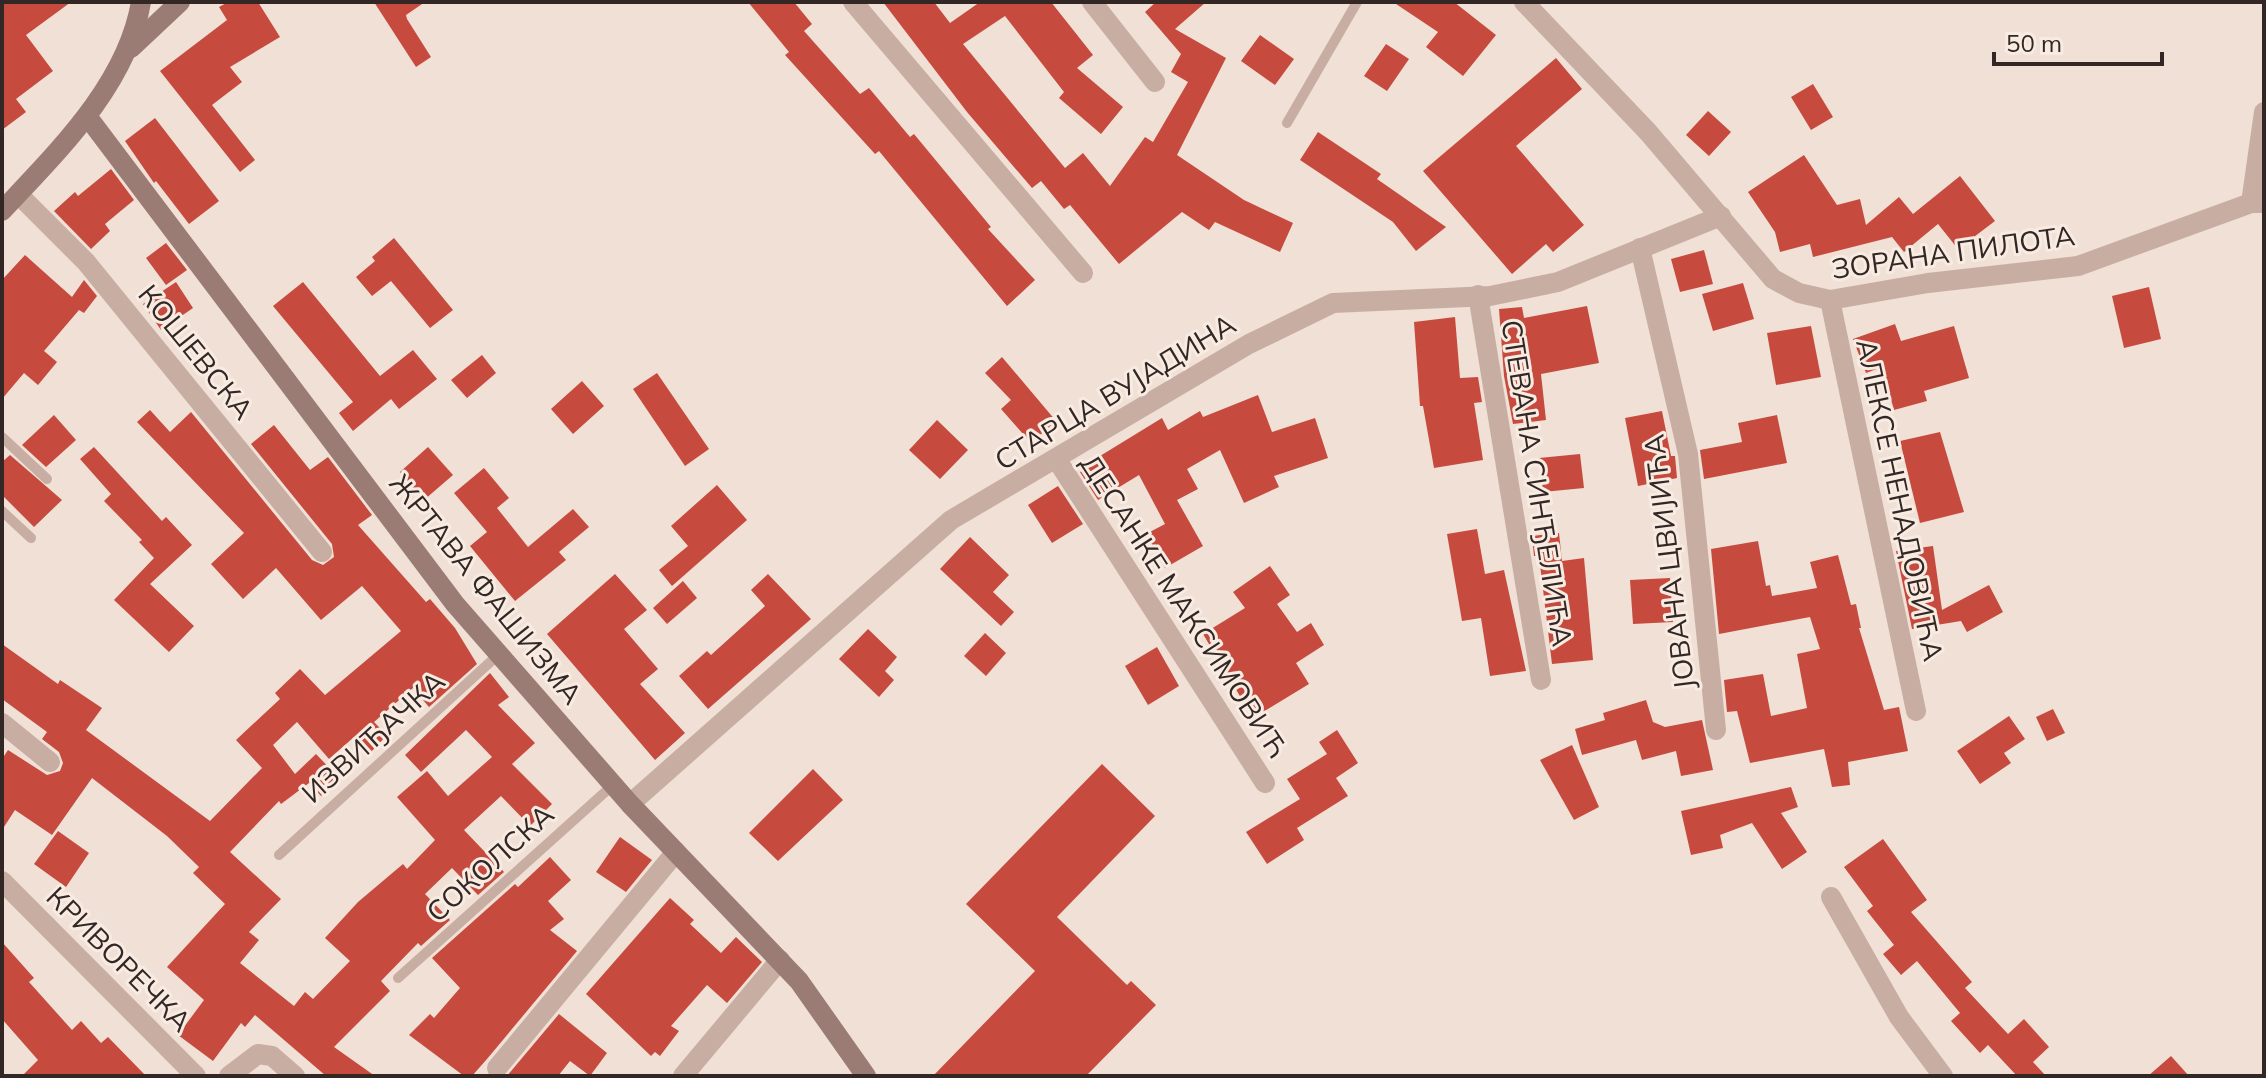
<svg xmlns="http://www.w3.org/2000/svg" width="2266" height="1078" viewBox="0 0 2266 1078" font-family="Mulish,sans-serif">
  <style>
    .building { fill: #c64b3e }
    .lines { fill: none; stroke-linecap: round; stroke-linejoin: round }
    .lane { stroke: #c8aea2; stroke-width: 10 }
    .street { stroke: #c8aea2; stroke-width: 20 }
    .secondary { stroke: #9b7c74; stroke-width: 20 }
    .labels { text-anchor: middle; stroke-width: 6; stroke-linejoin: round; paint-order: stroke }
    .street-label { font-size: 28px; fill: #322725; stroke: #f8ebe2 }
  </style>
  <rect width="100%" height="100%" fill="#f0e0d6"/>
  <g class="building">
    <path d="M2 2H71L26 35 53 71 16 99 26 112 2 130Z"/>
    <path d="M228 2H258L280 37 230 67 242 82 212 105 255 160 240 172 160 71 227 20 219 7Z"/>
    <path d="M374 2H425L406 15 407 19 431 57 416 67Z"/>
    <path d="M748 2H794L812 24 804 31 860 94 869 88 910 137 914 134 991 227 988 229 1035 280 1007 306 879 151 875 154 785 55 789 52Z"/>
    <path d="M883 2H934L950 23 980 2H1051L1093 55 1077 68 1123 107 1101 134 1059 98 1064 92 1005 16 963 44 1065 168 1083 153 1110 186 1145 137 1153 142 1188 82 1171 72 1181 54 1145 12 1156 2H1206L1175 29 1226 58 1177 155 1244 200 1293 223 1280 252 1215 222 1209 230 1182 212 1119 264 1070 205 1064 209 1041 181 1032 188 967 112Z"/>
    <path d="M1393 2H1454L1496 35 1463 76 1426 47 1438 32Z"/>
    <path d="M1260 35 1294 59 1275 85 1241 61Z"/>
    <path d="M1386 44 1409 59 1387 91 1364 76Z"/>
    <path d="M1556 58 1582 89 1516 146 1584 225 1553 252 1546 244 1512 274 1423 171Z"/>
    <path d="M1813 84 1833 117 1811 130 1791 97Z"/>
    <path d="M1708 111 1731 132 1709 156 1686 135Z"/>
    <path d="M155 118 219 201 189 224 156 181 154 183 125 141Z"/>
    <path d="M1318 132 1381 174 1377 179 1446 227 1416 251 1393 222 1300 160Z"/>
    <path d="M1804 155 1837 205 1860 199 1866 225 1899 197 1913 214 1960 176 1995 221 1958 249 1938 224 1904 252 1892 237 1813 257 1810 244 1780 252 1775 232 1748 192Z"/>
    <path d="M111 169 134 200 105 224 110 231 91 249 54 211 75 192 78 196Z"/>
    <path d="M394 238 453 310 430 328 391 281 372 296 356 277 375 261 372 257Z"/>
    <path d="M166 243 187 270 166 285 146 258Z"/>
    <path d="M1704 250 1713 284 1680 292 1671 259Z"/>
    <path d="M25 255 72 297 84 280 97 296 84 313 79 310 44 351 57 362 38 385 24 373 2 399V280Z"/>
    <path d="M176 282 193 308 161 330 143 304Z"/>
    <path d="M303 282 380 376 413 350 437 379 399 409 391 399 353 431 339 413 353 402 273 306Z"/>
    <path d="M1743 283 1754 319 1713 331 1702 294Z"/>
    <path d="M2149 287 2161 339 2124 348 2112 296Z"/>
    <path d="M1587 306 1599 363 1541 374 1546 420 1513 424 1504 376 1499 309 1522 307 1524 318Z"/>
    <path d="M1455 317 1460 378 1478 377 1482 402 1474 403 1483 460 1434 468 1423 406H1420L1414 322Z"/>
    <path d="M1895 324 1901 341 1954 326 1969 378 1924 391 1927 401 1894 410 1882 367 1866 373 1853 339Z"/>
    <path d="M1811 326 1821 377 1776 385 1767 333Z"/>
    <path d="M482 355 496 373 467 398 451 380Z"/>
    <path d="M1002 357 1056 421 1031 443 1001 409 1011 400 985 373Z"/>
    <path d="M657 373 709 449 685 466 633 389Z"/>
    <path d="M582 381 604 406 573 434 551 409Z"/>
    <path d="M1258 395 1272 432 1315 418 1328 458 1274 476 1279 487 1244 503 1220 450 1187 469 1198 489 1177 500 1203 546 1165 568 1146 534 1165 524 1139 475 1098 500 1080 472 1089 467 1087 464 1162 418 1168 430 1200 411 1203 417Z"/>
    <path d="M150 410 170 432 191 412 312 560 323 565 334 557 332 544 251 444 274 425 310 470 328 457 372 515 358 525 426 602 430 599 455 628 477 664 429 707 413 688 374 722 387 735 370 753 354 737 329 759 297 722 273 745 295 774 316 754 340 779 321 796 309 783 281 804 279 801 230 852 281 899 249 932 259 940 240 963 294 1006 305 992 313 999 350 961 325 938 358 902 403 864 407 869 435 840 397 797 427 771 448 796 492 757 466 730 421 772 405 755 490 673 509 697 498 705 535 743 512 764 552 804 530 826 501 796 464 830 504 872 478 895 452 868 425 894 450 920 421 946 418 943 381 981 390 991 334 1047 375 1076H326L255 1015 245 1027 241 1023 213 1061 178 1035 204 1000 167 967 225 904 193 873 199 867 167 836 92 778 52 835 15 810 2 830V759L8 750 47 775 60 771 63 763 59 752 42 739 47 732 2 699V644L58 684 60 680 102 708 86 730 210 821 262 768 236 740 280 699 275 693 300 669 325 695 401 631 362 586 321 620 276 568 243 599 211 564 244 533 137 422Z"/>
    <path d="M1662 411 1671 456H1675L1677 478 1638 486 1625 418Z"/>
    <path d="M54 415 76 440 46 467 22 445Z"/>
    <path d="M1777 415 1787 463 1704 479 1700 450 1742 442 1738 423Z"/>
    <path d="M937 420 968 450 940 479 909 450Z"/>
    <path d="M1940 432 1964 512 1920 523 1900 441Z"/>
    <path d="M94 447 162 521 166 517 192 545 150 584 194 626 169 652 114 600 154 558 139 542 142 540 104 501 111 494 80 459Z"/>
    <path d="M428 447 453 475 424 500 400 472Z"/>
    <path d="M1580 454 1584 488 1543 492 1539 458Z"/>
    <path d="M10 455 62 500 34 527 2 495V462Z"/>
    <path d="M484 468 509 498 497 508 528 547 573 509 589 527 559 552 566 560 515 601 470 546 487 532 454 493Z"/>
    <path d="M717 485 747 520 672 586 659 570 688 546 671 526Z"/>
    <path d="M1058 486 1083 524 1052 543 1028 505Z"/>
    <path d="M1477 529 1485 574 1504 570 1526 671 1490 676 1481 618 1462 621 1447 534Z"/>
    <path d="M1559 533 1562 561 1584 558 1593 660 1552 664 1539 556H1534L1532 536Z"/>
    <path d="M970 537 1009 575 993 592 1014 612 1001 626 940 569Z"/>
    <path d="M1758 541 1766 586 1770 585 1772 596 1817 588 1810 562 1838 555 1851 605 1856 604 1861 628H1859L1884 710 1899 707 1908 751 1848 762 1850 785 1832 787 1824 749 1750 763 1737 711 1727 712 1724 680 1763 674 1771 716 1807 708 1797 654 1820 649 1810 617 1719 634 1711 549Z"/>
    <path d="M1933 546 1942 610 1989 585 2003 612 1967 632 1961 621 1912 629 1896 551Z"/>
    <path d="M1270 566 1290 595 1277 604 1297 632 1311 623 1324 645 1296 663 1309 684 1253 718 1203 634 1245 608 1233 592Z"/>
    <path d="M615 574 647 610 624 629 658 669 640 684 685 733 655 760 547 634Z"/>
    <path d="M768 574 811 619 708 709 679 676 707 651 711 655 765 606 751 590Z"/>
    <path d="M1670 578 1673 622 1633 624 1630 580Z"/>
    <path d="M683 581 697 598 667 624 653 608Z"/>
    <path d="M868 629 897 657 885 671 894 680 879 697 839 659Z"/>
    <path d="M985 633 1006 653 986 676 964 656Z"/>
    <path d="M1157 647 1179 686 1148 705 1125 666Z"/>
    <path d="M1646 700 1653 722 1665 727 1702 720 1713 770 1681 776 1676 751 1642 760 1636 740 1582 755 1575 729 1605 720 1603 713Z"/>
    <path d="M2053 709 2065 733 2047 741 2036 717Z"/>
    <path d="M2009 716 2025 739 2004 753 2011 763 1980 784 1957 751Z"/>
    <path d="M1337 730 1358 763 1336 778 1348 796 1297 828 1304 840 1267 864 1246 832 1300 799 1287 779 1327 754 1319 742Z"/>
    <path d="M1572 745 1599 807 1574 820 1540 760Z"/>
    <path d="M1102 764 1155 816 1057 917 1127 985 1131 981 1156 1005 1086 1076H933L1035 971 966 904Z"/>
    <path d="M813 769 843 800 778 861 749 833Z"/>
    <path d="M1791 787 1798 807 1781 813 1807 852 1782 869 1752 823 1720 835 1723 848 1691 855 1681 811Z"/>
    <path d="M58 831 89 853 66 887 34 864Z"/>
    <path d="M620 837 652 860 626 892 596 872Z"/>
    <path d="M1883 839 1927 900 1911 912 1972 982 1965 988 2008 1034 2024 1019 2049 1047 2033 1062 2046 1076H2017L1988 1045 1980 1053 1951 1021 1960 1013 1917 961 1901 975 1883 954 1894 945 1867 911 1873 906 1844 867Z"/>
    <path d="M550 857 571 880 548 901 564 919 550 930 577 951 487 1059 472 1076H464L409 1035 430 1014 434 1018 460 988 432 958 515 884 518 887Z"/>
    <path d="M670 898 694 920 690 924 721 953 736 937 762 962 727 1003 707 985 671 1026 679 1031 660 1056 655 1052 651 1056 586 994Z"/>
    <path d="M2 942 34 978 29 982 72 1030 81 1021 101 1043 108 1037 146 1076H22L38 1060 2 1019Z"/>
    <path d="M559 1014 607 1053 590 1076 570 1061 558 1076H507Z"/>
    <path d="M2171 1056 2189 1076H2148Z"/>
  </g>
  <g class="lines">
    <g class="lane">
      <path d="M1287 123 1357 2"/>
      <path d="M2 437 47 479"/>
      <path d="M2 511 31 538"/>
      <path d="M279 855 499 654"/>
      <path d="M398 978 614 784"/>
    </g>
    <g class="street">
      <path d="M853 2 1083 273"/>
      <path d="M1092 2 1155 82"/>
      <path d="M1524 2 1648 132 1773 279 1799 293 1830 300 1928 283 2078 266 2251 203H2264"/>
      <path d="M18 194 86 262 322 552"/>
      <path d="M2251 203 2264 112"/>
      <path d="M1640 248 1688 454 1716 730"/>
      <path d="M1478 295 1541 680"/>
      <path d="M1830 300 1916 711"/>
      <path d="M1057 460 1265 783"/>
      <path d="M2 723 50 762"/>
      <path d="M630 804 951 520 1249 344 1333 303 1490 296 1558 282 1721 216"/>
      <path d="M2 881 196 1076"/>
      <path d="M1831 897 1899 1017 1943 1076"/>
      <path d="M497 1068 676 852"/>
      <path d="M229 1076 258 1054 272 1056 295 1076"/>
      <path d="M683 1076 780 960"/>
    </g>
    <g class="secondary">
      <path d="M131 48 180 2"/>
      <path d="M87 116 455 604 630 804 799 981 866 1076"/>
      <path d="M2 211C57 152 127 85 141 2"/>
    </g>
  </g>
  <g class="labels">
    <g class="street-label">
      <text transform="translate(1953 252) rotate(-8)" y="10">ЗОРАНА ПИЛОТА</text>
      <text transform="translate(196 352) rotate(51)" y="10">КОШЕВСКА</text>
      <text transform="translate(1115 392) rotate(-31)" y="10">СТАРЦА ВУЈАДИНА</text>
      <text transform="translate(1537 483) rotate(81)" y="10">СТЕВАНА СИНЂЕЛИЋА</text>
      <text transform="translate(1900 500) rotate(78)" y="10">АЛЕКСЕ НЕНАДОВИЋА</text>
      <text transform="translate(1669 562) rotate(-97)" y="10">ЈОВАНА ЦВИЈИЋА</text>
      <text transform="translate(486 589) rotate(51)" y="10">ЖРТАВА ФАШИЗМА</text>
      <text transform="translate(1184 606) rotate(57)" y="10">ДЕСАНКЕ МАКСИМОВИЋ</text>
      <text transform="translate(373 737) rotate(-42)" y="10">ИЗВИЂАЧКА</text>
      <text transform="translate(490 863) rotate(-42)" y="10">СОКОЛСКА</text>
      <text transform="translate(119 959) rotate(45)" y="10">КРИВОРЕЧКА</text>
    </g>
  </g>
  <rect width="2266" height="1078" fill="none" stroke="#322725" stroke-width="8"/>
  <path d="M1994 52v12h168v-12" fill="none" stroke="#322725" stroke-width="4"/>
  <text x="2006" y="52" font-size="24" fill="#322725" stroke="#f8ebe2" stroke-width="6" paint-order="stroke">50 m</text>
</svg>
